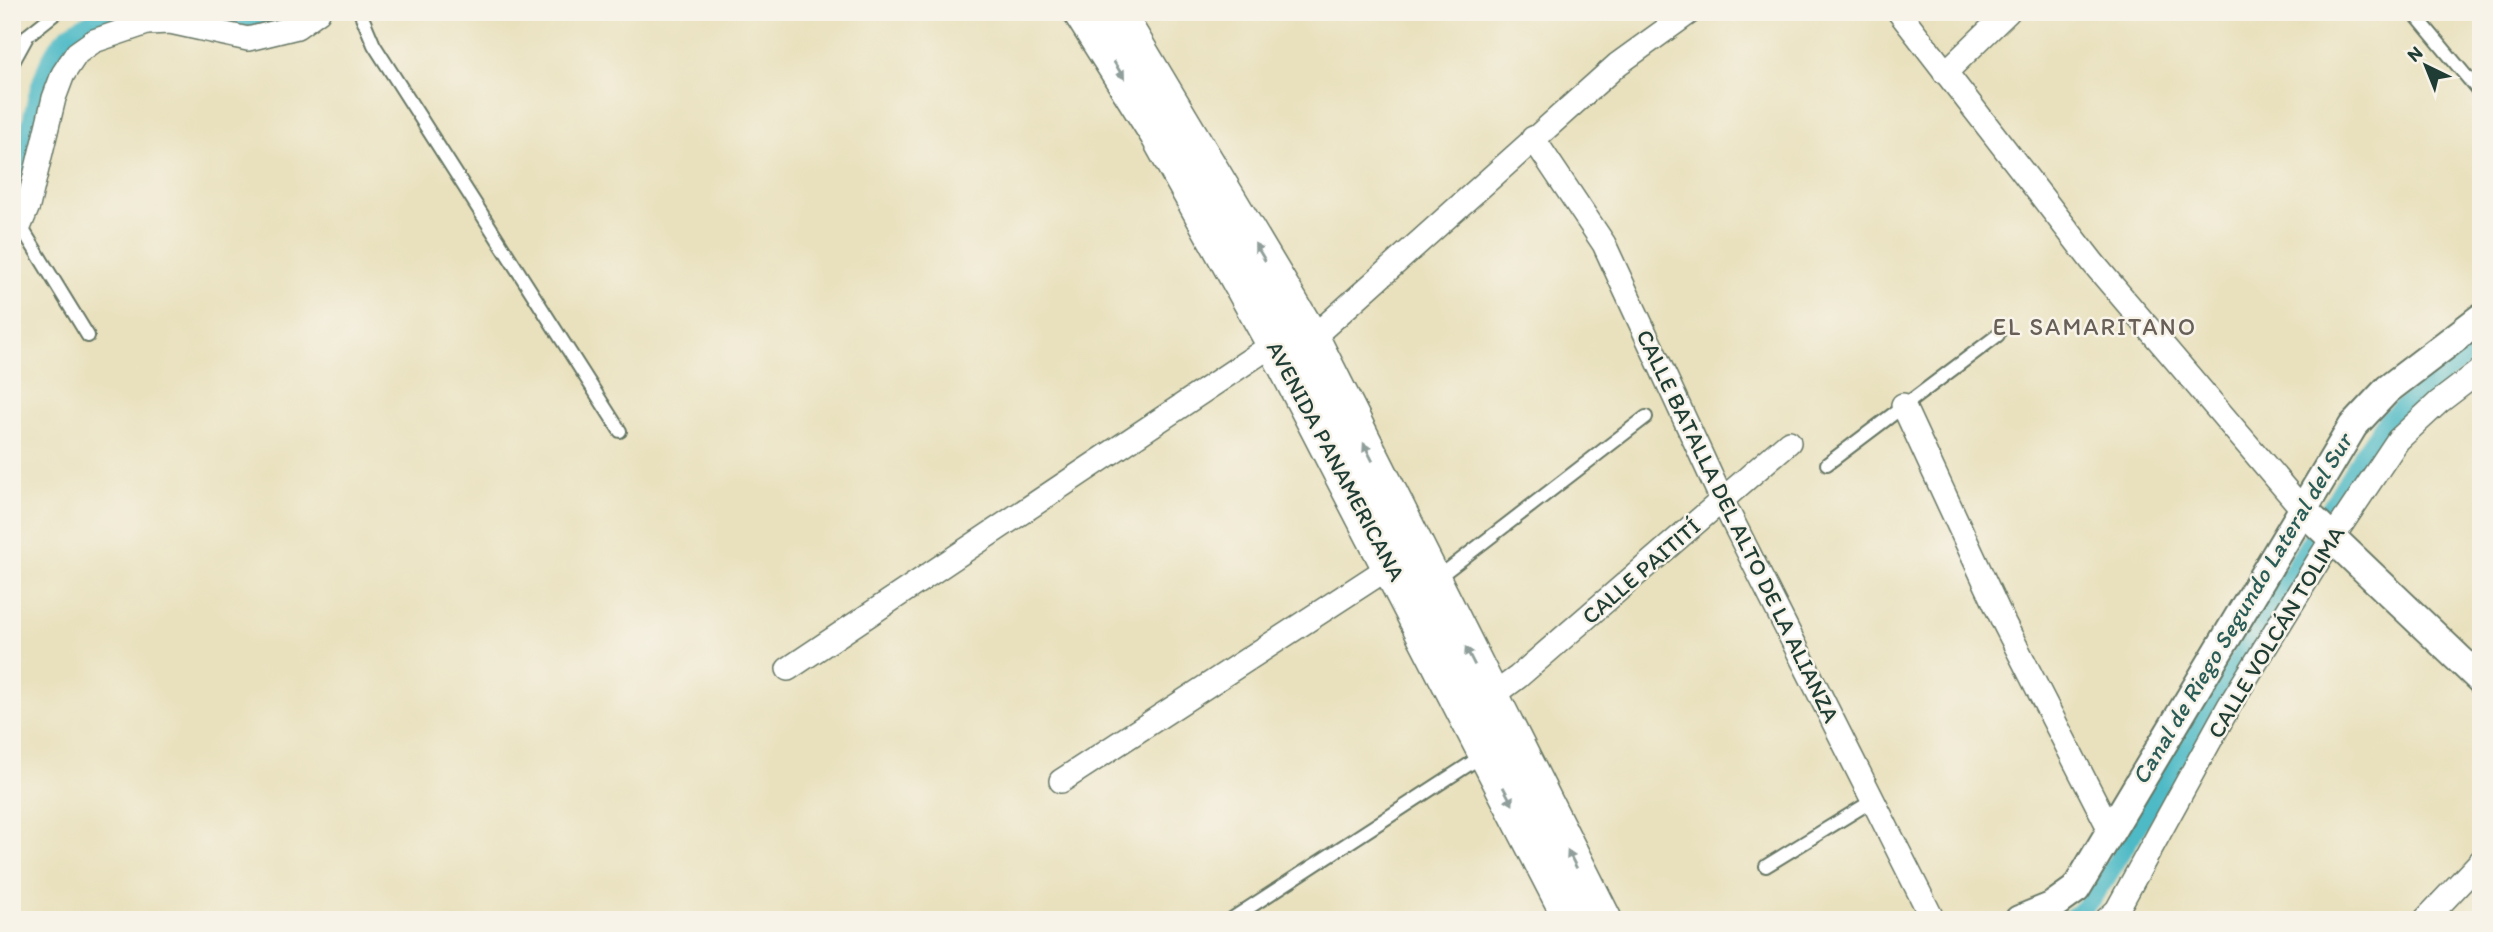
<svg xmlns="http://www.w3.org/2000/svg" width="2493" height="932" viewBox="0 0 2493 932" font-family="Itim,sans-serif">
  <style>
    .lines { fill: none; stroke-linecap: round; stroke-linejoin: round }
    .canal { stroke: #4dbac6; stroke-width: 19 }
    .service-casing { stroke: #667664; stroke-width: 16 }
    .minor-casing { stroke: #667664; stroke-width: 26 }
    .tertiary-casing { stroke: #667664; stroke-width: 32 }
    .primary-casing { stroke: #667664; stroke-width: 40 }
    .path { stroke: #667664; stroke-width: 3.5; stroke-dasharray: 5 5; stroke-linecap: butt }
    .service { stroke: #fff; stroke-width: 12 }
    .minor { stroke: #fff; stroke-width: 23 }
    .tertiary { stroke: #fff; stroke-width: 28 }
    .primary { stroke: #fff; stroke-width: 37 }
    .oneway { fill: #8f9e9a }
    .labels { text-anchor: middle; stroke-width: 5; stroke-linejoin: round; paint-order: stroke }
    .street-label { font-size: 23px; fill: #1f3d34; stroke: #f7f3e8 }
    .neighbourhood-label { font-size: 24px; letter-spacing: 2px; fill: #675f58; stroke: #f7f3e8 }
    .water-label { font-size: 24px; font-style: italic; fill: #2a5c58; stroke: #f7f3e8 }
  </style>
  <rect width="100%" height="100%" fill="#f7f3e8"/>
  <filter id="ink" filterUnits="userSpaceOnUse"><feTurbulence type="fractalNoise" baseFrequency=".0143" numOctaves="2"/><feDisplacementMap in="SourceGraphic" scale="14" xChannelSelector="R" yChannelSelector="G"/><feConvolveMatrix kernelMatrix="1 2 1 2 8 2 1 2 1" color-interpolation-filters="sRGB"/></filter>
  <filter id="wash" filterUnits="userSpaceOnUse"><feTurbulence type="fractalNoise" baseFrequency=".00686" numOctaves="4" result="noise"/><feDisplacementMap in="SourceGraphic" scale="28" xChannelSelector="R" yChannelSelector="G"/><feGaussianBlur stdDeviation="1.57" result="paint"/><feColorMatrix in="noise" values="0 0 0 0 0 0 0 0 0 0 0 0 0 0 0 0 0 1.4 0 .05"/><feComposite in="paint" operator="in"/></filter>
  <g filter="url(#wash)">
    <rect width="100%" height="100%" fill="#e9e1be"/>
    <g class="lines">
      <g class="canal">
        <path d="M211 12C233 22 256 31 280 26"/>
        <path d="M12 214 19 201C26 160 34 66 66 38 79 26 98 20 114 12"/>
        <path d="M2068 920C2084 911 2094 895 2105 880L2362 456 2387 420 2481 344"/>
      </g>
    </g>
  </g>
  <g filter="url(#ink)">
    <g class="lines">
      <defs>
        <g id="service">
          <path d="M360 12 374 45 620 431"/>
          <path d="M2413 12 2481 94"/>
          <path d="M12 64 28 35 57 12"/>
          <path d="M20 225 88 336"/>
          <path d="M1827 464 1998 335"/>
          <path d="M1436 579 1646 417"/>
          <path d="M1766 866 1872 801"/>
          <path d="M1230 920 1485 754"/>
        </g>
        <g id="minor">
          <path d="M1899 12 2094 264 2304 511"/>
          <path d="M1945 73 2008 12"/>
          <path d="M1533 138 1604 244 1722 500 1933 920"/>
          <path d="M12 232 20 225 28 206 54 98 63 74 77 53 94 41 147 23 170 22 248 39 297 27 318 12"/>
          <path d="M1311 339 1618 64 1690 12"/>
          <path d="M1903 405 2003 621 2110 830"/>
          <path d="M788 669 1275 343"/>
          <path d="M1491 697 1518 677 1789 442"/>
          <path d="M1061 781 1391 566"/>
          <path d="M2106 920 2117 910 2229 706 2333 537 2398 440 2439 402 2481 370"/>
          <path d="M2425 920 2481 861"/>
        </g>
        <g id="tertiary">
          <path d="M2304 511 2481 680"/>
          <path d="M2019 920 2051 907 2076 889 2353 426 2388 389 2481 318"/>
        </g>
        <g id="primary">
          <path d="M1082 12 1158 133 1275 343 1573 920"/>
          <path d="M1115 12 1311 339 1603 920"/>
        </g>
      </defs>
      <use href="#service" class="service-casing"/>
      <use href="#minor" class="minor-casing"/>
      <use href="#tertiary" class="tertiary-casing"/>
      <use href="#primary" class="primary-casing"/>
      <g class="path">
        <path d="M12 896 27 920"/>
        <path d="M327 920 333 916"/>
      </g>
      <use href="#service" class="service"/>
      <use href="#minor" class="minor"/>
      <use href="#tertiary" class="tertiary"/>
      <use href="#primary" class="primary"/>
    </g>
    <defs><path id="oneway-solid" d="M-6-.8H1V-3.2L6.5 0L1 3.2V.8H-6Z" transform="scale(1.75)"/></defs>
    <g class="oneway">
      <use href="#oneway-solid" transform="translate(1119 70) rotate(58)"/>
      <use href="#oneway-solid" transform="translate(1260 252) rotate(-121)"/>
      <use href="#oneway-solid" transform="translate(1368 452) rotate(-117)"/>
      <use href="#oneway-solid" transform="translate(1470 656) rotate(-117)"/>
      <use href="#oneway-solid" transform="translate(1508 796) rotate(62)"/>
      <use href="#oneway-solid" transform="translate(1572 859) rotate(-117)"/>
    </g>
  </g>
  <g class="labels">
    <g class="street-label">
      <text transform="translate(1336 461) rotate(62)" y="8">AVENIDA PANAMERICANA</text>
      <text transform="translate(1738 526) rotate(64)" y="8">CALLE BATALLA DEL ALTO DE LA ALIANZA</text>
      <text transform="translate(1641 571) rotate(-41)" y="8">CALLE PAITITÍ</text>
      <text transform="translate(2276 632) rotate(-59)" y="8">CALLE VOLCÁN TOLIMA</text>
    </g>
    <g class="neighbourhood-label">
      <text x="2095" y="335">EL SAMARITANO</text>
    </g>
    <g class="water-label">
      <text transform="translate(2242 609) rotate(-59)" y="8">Canal de Riego Segundo Lateral del Sur</text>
    </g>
  </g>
  <rect width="2493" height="932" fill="none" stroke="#f7f3e8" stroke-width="42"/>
  <g transform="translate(2426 66) rotate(317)" stroke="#f7f3e8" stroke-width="5" paint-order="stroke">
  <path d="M0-5L12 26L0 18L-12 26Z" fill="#1f3d34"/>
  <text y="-10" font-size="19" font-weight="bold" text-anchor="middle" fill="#1f3d34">N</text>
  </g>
</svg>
